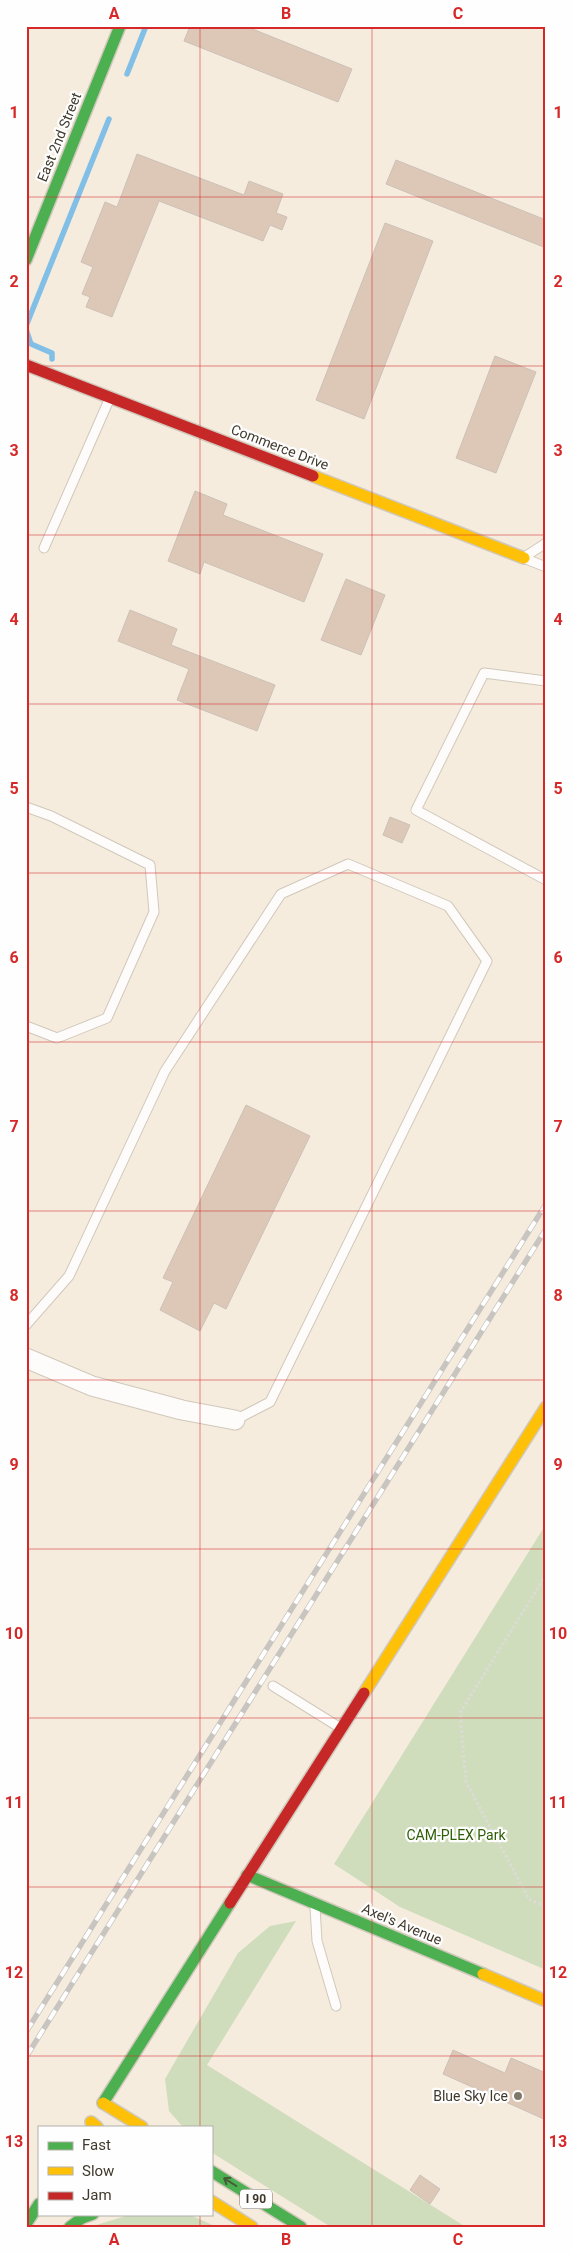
<svg xmlns="http://www.w3.org/2000/svg" width="572" height="2253" viewBox="0 0 572 2253" font-family="Roboto,sans-serif">
  <style>
    .green { fill: #cfddbc }
    .lines { fill: none; stroke-linecap: round; stroke-linejoin: round }
    .stream { stroke: #82bfe6; stroke-width: 5.5 }
    .building { fill: #ddc8b8; stroke: #cbc1b7 }
    .lane-casing { stroke: #d0c8bb; stroke-width: 11 }
    .street-casing { stroke: #d0c8bb; stroke-width: 21 }
    .fast-casing { stroke: #d0c8bb; stroke-width: 14 }
    .slow-casing { stroke: #d0c8bb; stroke-width: 14 }
    .jam-casing { stroke: #d0c8bb; stroke-width: 14 }
    .path { stroke: #dddbd6; stroke-width: 3; stroke-dasharray: 2.5 2.5; stroke-linecap: butt }
    .lane { stroke: #fefcfa; stroke-width: 9 }
    .street { stroke: #fefcfa; stroke-width: 19 }
    .fast { stroke: #4caf50; stroke-width: 11 }
    .slow { stroke: #ffc107; stroke-width: 11 }
    .jam { stroke: #c62828; stroke-width: 11 }
    .rail-casing { stroke: #c8c5c1; stroke-width: 5.5 }
    .rail { stroke: #fefefe; stroke-width: 4; stroke-dasharray: 11; stroke-linecap: butt }
    .oneway { stroke: #445c37 }
    .grid { fill: none; stroke: #d62828; stroke-width: 1; stroke-opacity: 0.55 }
    .poi-dot { fill: #7f786a; stroke: #fefefe; stroke-width: 2 }
    .labels { text-anchor: middle; stroke-width: 4.5; stroke-linejoin: round; paint-order: stroke }
    .shield { fill: #fefefe; stroke: #79746b; stroke-width: 1 }
    .shield-label { font-size: 12px; font-weight: bold; fill: #40392c }
    .street-label { font-size: 14px; fill: #40392c; stroke: #fefefe }
    .park-label { font-size: 14px; fill: #2e5d04; stroke: #fefefe }
    .poi-label { font-size: 14px; fill: #40392c; stroke: #fefefe; text-anchor: end }
    .neatline { fill: none; stroke: #d62828; stroke-width: 2 }
    .grid-label { font-size: 16px; text-anchor: middle; font-weight: bold; fill: #d62828 }
  </style>
  <rect width="100%" height="100%" fill="#f5ecde"/>
  <g class="green">
    <path d="M546 1524V1970L400 1907 334 1864Z"/>
    <path d="M296 1921 207 2065 466 2227H331L211 2152V2127H183L169 2111 165 2079 238 1953 270 1926Z"/>
    <path d="M132 2214H188L217 2227H90Z"/>
  </g>
  <g class="lines">
    <g class="stream">
      <path d="M127 74 146 26"/>
      <path d="M26 326 109 119"/>
      <path d="M26 329 31 344 52 353V359"/>
    </g>
  </g>
  <g class="building">
    <path d="M190 26H245L352 69 338 102 184 41Z"/>
    <path d="M137 154 244 195 249 181 283 194 276 213 287 217 282 230 270 225 263 241 159 201 112 317 86 307 90 297 82 294 93 267 81 262 105 202 117 207Z"/>
    <path d="M396 160 546 220V248L386 184Z"/>
    <path d="M385 223 433 241 364 419 316 400Z"/>
    <path d="M495 356 536 372 496 473 456 458Z"/>
    <path d="M195 491 227 504 223 515 323 554 304 602 204 562 200 574 168 561Z"/>
    <path d="M346 579 385 595 361 655 321 640Z"/>
    <path d="M130 610 177 629 171 645 275 685 257 731 177 700 189 669 118 641Z"/>
    <path d="M390 817 410 825 402 843 383 835Z"/>
    <path d="M246 1105 310 1136 226 1309 214 1303 200 1331 160 1310 173 1282 163 1278Z"/>
    <path d="M453 2050 505 2073 511 2058 546 2073V2120L443 2074Z"/>
    <path d="M420 2175 440 2189 430 2204 410 2190Z"/>
  </g>
  <g class="lines">
    <defs>
      <g id="lane">
        <path d="M44 548 109 400"/>
        <path d="M526 556 546 543"/>
        <path d="M526 559 546 567"/>
        <path d="M546 681 484 673 416 810 546 880"/>
        <path d="M26 807 51 816 150 865 154 912 107 1018 57 1038 26 1026"/>
        <path d="M26 1325 69 1276 165 1071 281 894 348 864 448 906 487 961 270 1402 235 1420"/>
        <path d="M273 1686 339 1727"/>
        <path d="M315 1907 317 1941 336 2006"/>
      </g>
      <path id="street" d="M26 1358 92 1386 182 1410 235 1420"/>
      <g id="fast">
        <path d="M26 260 120 26"/>
        <path d="M247 1875 483 1974"/>
        <path d="M103 2103 230 1903"/>
        <path d="M211 2171 301 2227"/>
        <path d="M26 2224 39 2204"/>
        <path d="M70 2227 82 2218 93 2214"/>
      </g>
      <g id="slow">
        <path d="M313 476 524 558"/>
        <path d="M364 1693 546 1407"/>
        <path d="M483 1974 546 2001"/>
        <path d="M103 2103 142 2127"/>
        <path d="M91 2122 97 2127"/>
        <path d="M211 2201 252 2227"/>
      </g>
      <g id="jam">
        <path d="M26 365 313 476"/>
        <path d="M230 1903 364 1693"/>
      </g>
    </defs>
    <use href="#lane" class="lane-casing"/>
    <use href="#street" class="street-casing"/>
    <use href="#fast" class="fast-casing"/>
    <use href="#slow" class="slow-casing"/>
    <use href="#jam" class="jam-casing"/>
    <path class="path" d="M546 1575 460 1713 466 1782 529 1899 546 1907"/>
    <use href="#lane" class="lane"/>
    <use href="#street" class="street"/>
    <use href="#fast" class="fast"/>
    <use href="#slow" class="slow"/>
    <use href="#jam" class="jam"/>
    <defs>
      <g id="rail">
        <path d="M26 2032 546 1204"/>
        <path d="M26 2057 546 1229"/>
      </g>
    </defs>
    <use href="#rail" class="rail-casing"/>
    <use href="#rail" class="rail"/>
  </g>
  <defs><path id="oneway-shaft" d="M-6 0H5M1.5-3L5.5 0L1.5 3" fill="none" stroke-width="1.6" stroke-linecap="round" stroke-linejoin="round" transform="scale(1.25)"/></defs>
  <use class="oneway" href="#oneway-shaft" transform="translate(230 2182) rotate(-148)"/>
  <path class="grid" d="M200 26V2127M372 26V2227M26 197H546M26 366H546M26 535H546M26 704H546M26 873H546M26 1042H546M26 1211H546M26 1380H546M26 1549H546M26 1718H546M26 1887H546M26 2056H546M200 2214V2227"/>
  <circle class="poi-dot" cx="518" cy="2096" r="5"/>
  <g class="labels">
    <rect class="shield" x="240" y="2189.5" width="32" height="19" rx="4"/>
    <g class="shield-label">
      <text x="256" y="2203">I 90</text>
    </g>
    <g class="street-label">
      <text transform="translate(59 137) rotate(-68)" y="5">East 2nd Street</text>
      <text transform="translate(280 447) rotate(21)" y="5">Commerce Drive</text>
      <text transform="translate(402 1924) rotate(23)" y="5">Axel's Avenue</text>
    </g>
    <g class="park-label">
      <text x="456" y="1840">CAM-PLEX Park</text>
    </g>
    <g class="poi-label">
      <text x="508" y="2101">Blue Sky Ice</text>
    </g>
  </g>
  <rect width="572" height="2253" fill="none" stroke="#fefefe" stroke-width="55"/>
  <rect x="38" y="2126" width="175" height="90" fill="#fefefe" stroke="#b2afaa"/>
  <rect x="48" y="2142" width="25" height="8" fill="#4caf50" stroke="#b2afaa"/>
  <text x="82" y="2150" font-size="15" fill="#40392c">Fast</text>
  <rect x="48" y="2167" width="25" height="8" fill="#ffc107" stroke="#b2afaa"/>
  <text x="82" y="2176" font-size="15" fill="#40392c">Slow</text>
  <rect x="48" y="2192" width="25" height="8" fill="#c62828" stroke="#b2afaa"/>
  <text x="82" y="2200" font-size="15" fill="#40392c">Jam</text>
  <rect x="28" y="28" width="516" height="2198" class="neatline"/>
  <g class="grid-label">
    <text x="114" y="19">A</text>
    <text x="286" y="19">B</text>
    <text x="458" y="19">C</text>
    <text x="14" y="118">1</text>
    <text x="558" y="118">1</text>
    <text x="14" y="287">2</text>
    <text x="558" y="287">2</text>
    <text x="14" y="456">3</text>
    <text x="558" y="456">3</text>
    <text x="14" y="625">4</text>
    <text x="558" y="625">4</text>
    <text x="14" y="794">5</text>
    <text x="558" y="794">5</text>
    <text x="14" y="963">6</text>
    <text x="558" y="963">6</text>
    <text x="14" y="1132">7</text>
    <text x="558" y="1132">7</text>
    <text x="14" y="1301">8</text>
    <text x="558" y="1301">8</text>
    <text x="14" y="1470">9</text>
    <text x="558" y="1470">9</text>
    <text x="14" y="1639">10</text>
    <text x="558" y="1639">10</text>
    <text x="14" y="1808">11</text>
    <text x="558" y="1808">11</text>
    <text x="14" y="1978">12</text>
    <text x="558" y="1978">12</text>
    <text x="14" y="2147">13</text>
    <text x="558" y="2147">13</text>
    <text x="114" y="2245">A</text>
    <text x="286" y="2245">B</text>
    <text x="458" y="2245">C</text>
  </g>
</svg>
